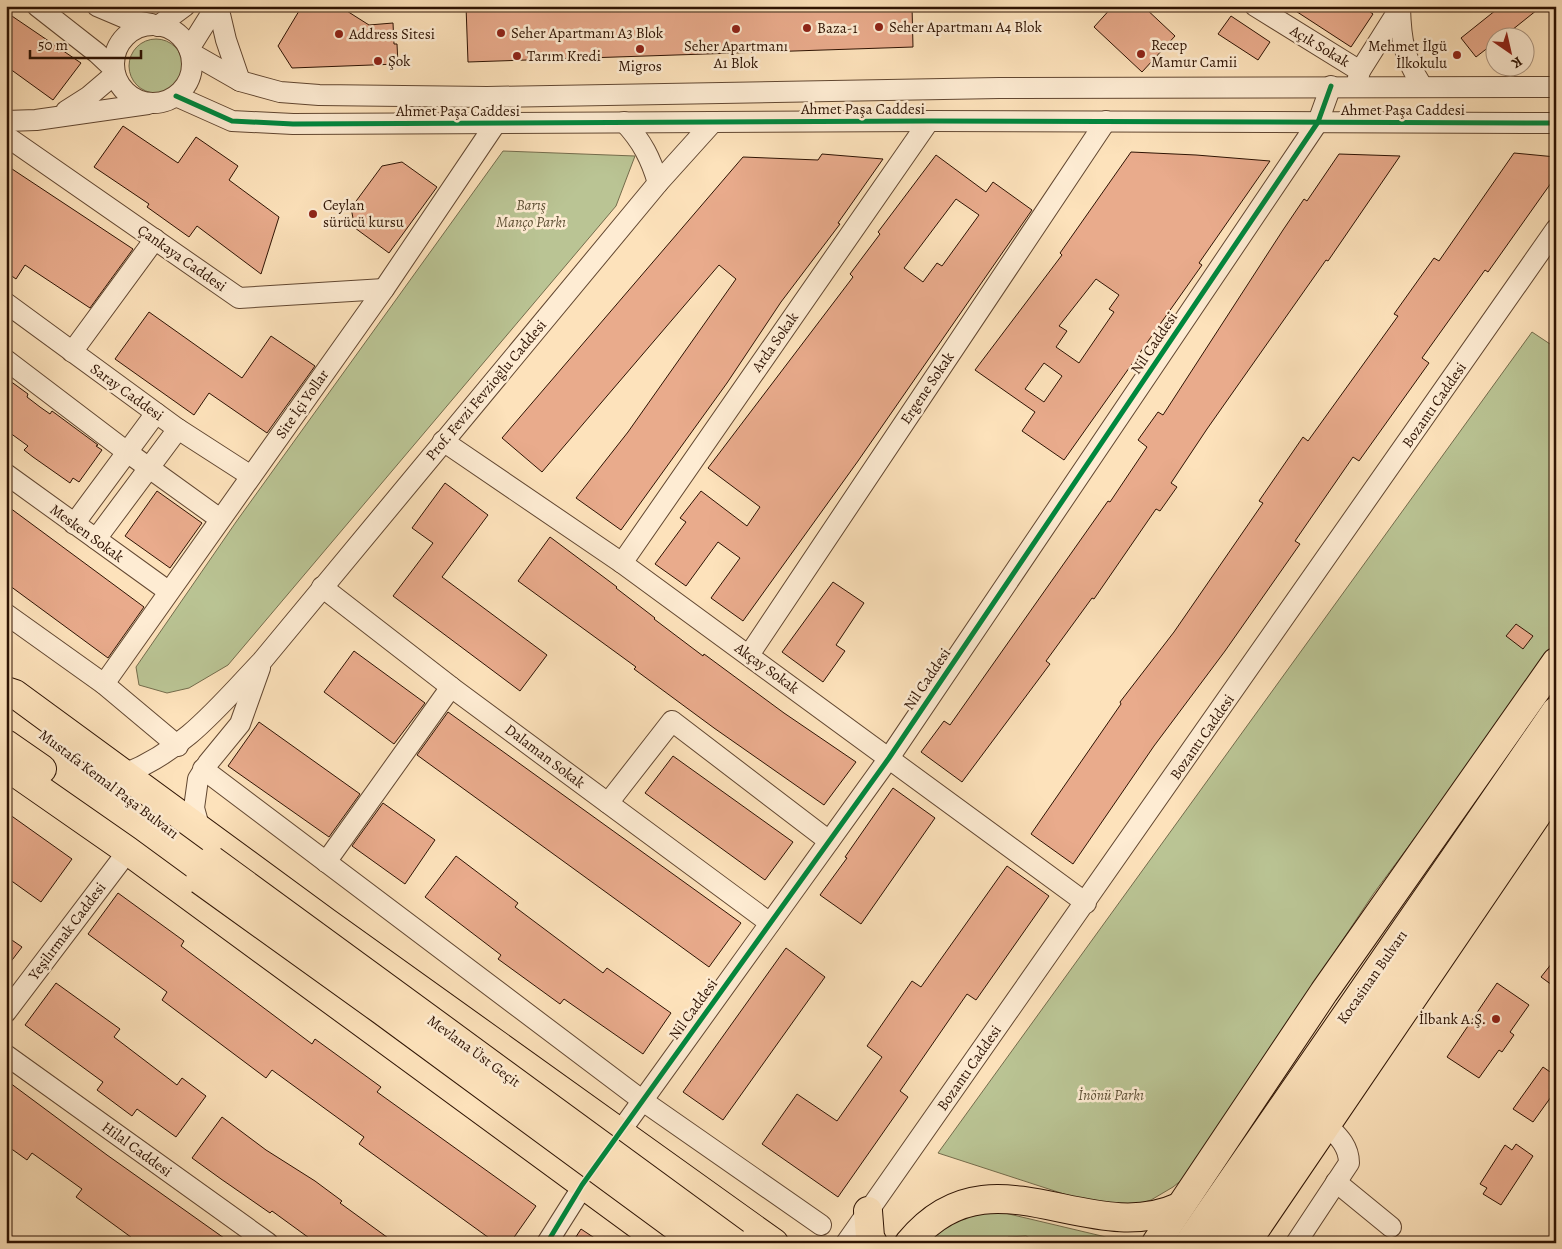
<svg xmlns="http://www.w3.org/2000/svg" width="1562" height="1249" viewBox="0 0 1562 1249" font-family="Alegreya,serif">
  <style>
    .green { fill: #bac494; stroke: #746c4c }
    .building { fill: #e9ab8c; stroke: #2e1303; fill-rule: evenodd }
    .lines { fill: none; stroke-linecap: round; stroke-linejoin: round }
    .minor-casing { stroke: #624731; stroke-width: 22 }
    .highway-casing { stroke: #2e1303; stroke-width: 30 }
    .minor { stroke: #feecd3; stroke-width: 20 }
    .highway { stroke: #fde2bb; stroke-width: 28 }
    .highway-bridge-casing { stroke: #2e1303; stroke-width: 30; stroke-linecap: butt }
    .highway-bridge { stroke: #fde2bb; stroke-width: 28 }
    .cycleway-casing { stroke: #feecd3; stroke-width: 8 }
    .cycleway { stroke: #00873e; stroke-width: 5 }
    .poi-dot { fill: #8f2418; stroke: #feecd3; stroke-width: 2 }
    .labels { text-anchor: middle; stroke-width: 5; stroke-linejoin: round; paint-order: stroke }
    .poi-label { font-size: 15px; fill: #2e1303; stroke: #feecd3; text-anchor: start }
    .street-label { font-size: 15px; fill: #2e1303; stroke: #feecd3 }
    .park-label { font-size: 15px; font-style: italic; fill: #5f5136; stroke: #feecd3 }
  </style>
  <rect width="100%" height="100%" fill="#fde2bb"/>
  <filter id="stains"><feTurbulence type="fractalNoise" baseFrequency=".004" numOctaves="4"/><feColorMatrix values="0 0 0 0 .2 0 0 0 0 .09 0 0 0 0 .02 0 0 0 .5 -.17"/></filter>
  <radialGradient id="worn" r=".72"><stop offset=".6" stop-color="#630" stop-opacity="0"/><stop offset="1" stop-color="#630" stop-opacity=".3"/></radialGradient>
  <g class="green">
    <circle cx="156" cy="66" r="27"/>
    <path d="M503 151 635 156 616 206 228 665 189 688 167 693 139 685 136 667 236 522Z"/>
    <path d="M1532 332 1556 348V647L1374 893 1183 1179 1173 1187 1151 1200 1138 1204 1101 1206 938 1153Z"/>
    <path d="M992 1210 1106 1237H1148L1144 1243H1040L1026 1236 1008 1237V1243H923L954 1217Z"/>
  </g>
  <g class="building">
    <path d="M302 6H339L369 25 393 23 394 44H397L398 64 292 68 278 46Z"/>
    <path d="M466 6H912L913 47 468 62Z"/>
    <path d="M1113 6H1143L1175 36 1142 72 1094 27Z"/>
    <path d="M1288 6H1362L1373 14 1351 47Z"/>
    <path d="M1501 6H1542L1502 38H1494V43L1476 57 1461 38Z"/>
    <path d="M6 12 81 63 53 100 6 66Z"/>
    <path d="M1231 16 1270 42 1258 60 1218 34Z"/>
    <path d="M123 126 178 163 196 137 238 166 229 180 279 217 261 274 197 226 189 237 147 207 149 204 94 167Z"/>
    <path d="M1131 152 1196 155 1270 161 1199 263 1202 265 1064 460 1022 431 1035 412 975 370 1062 255 1060 253ZM1096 279 1119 295 1109 309 1114 312 1079 363 1056 347 1067 331 1059 326ZM1044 363 1062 376 1044 402 1025 389Z"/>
    <path d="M1514 153 1556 157V176L1488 272 1485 270 1422 358 1429 363 1359 461 1353 457 1295 541 1300 544 1225 651 1154 746 1073 864 1031 834 1121 704 1120 702 1174 632 1263 503 1259 501 1303 437 1308 441 1398 316 1394 314 1434 258 1439 261Z"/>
    <path d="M822 154 883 159 838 223 840 224 781 302 727 383 621 530 576 498 628 432 736 279 719 265 542 472 502 438 743 157 818 160Z"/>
    <path d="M1339 154 1400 156 1328 261 1326 260 1207 429 1171 483 1177 487 1160 511 1156 509 1094 599 1092 598 1046 661 1050 664 962 782 921 752 944 721 950 725 1108 501 1110 502 1147 447 1138 440 1158 412 1163 415 1283 230 1304 199 1307 201Z"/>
    <path d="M936 155 986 192 993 182 1032 210 858 461 743 621 711 598 740 558 718 542 686 586 655 564 686 522 680 518 701 491 747 526 760 507 708 468 853 277 850 274 880 234 878 232ZM956 199 979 215 942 266 937 263 923 282 904 268Z"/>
    <path d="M402 162 437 187 389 253 355 228 351 208 382 166Z"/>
    <path d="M6 165 133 249 90 308 25 265 16 279 6 272Z"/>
    <path d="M149 312 242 378 271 336 315 366 267 433 209 393 194 415 115 359Z"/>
    <path d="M6 378 28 394 27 397 40 407 50 414 52 411 98 445 96 446 102 450 79 482 73 478 70 483 33 457 24 450 28 446 6 430Z"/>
    <path d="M445 483 488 515 442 577 547 655 520 691 393 596 433 543 412 528Z"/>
    <path d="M157 491 202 523 170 568 125 536Z"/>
    <path d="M6 505 144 607 108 658 6 583Z"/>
    <path d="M550 537 617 587 616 588 655 618 654 619 703 656 704 654 784 713 856 762 824 805 714 728 634 669 636 667 518 581Z"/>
    <path d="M833 582 864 603 836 645 845 651 823 682 782 652Z"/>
    <path d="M1516 624 1533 636 1523 649 1506 636Z"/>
    <path d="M354 651 425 703 394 744 324 692Z"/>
    <path d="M448 712 741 923 709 967 417 755Z"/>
    <path d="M259 722 360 794 329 837 228 766Z"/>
    <path d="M673 756 793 842 765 880 645 793Z"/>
    <path d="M893 788 935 818 861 924 820 895 847 858 845 857Z"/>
    <path d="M383 803 435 840 405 884 352 846Z"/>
    <path d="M6 812 72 859 41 902 6 877Z"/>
    <path d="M456 856 518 903 515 907 603 973 607 968 671 1013 643 1054 564 999 560 1004 498 959 501 955 425 897Z"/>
    <path d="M1007 866 1049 896 976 1000 967 994 900 1091 908 1097 838 1197 762 1144 797 1094 837 1121 882 1057 867 1046 912 981 921 987Z"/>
    <path d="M118 893 184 941 181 946 312 1044 315 1039 381 1087 377 1092 536 1206 510 1243H496L359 1144 364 1137 272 1070 266 1078 162 1000 167 992 88 934Z"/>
    <path d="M6 936 22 947 6 968Z"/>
    <path d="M786 948 825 977 723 1120 683 1092Z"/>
    <path d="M1556 958V988L1541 977Z"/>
    <path d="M56 983 120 1029 114 1037 177 1085 182 1078 206 1096 176 1137 137 1109 132 1116 97 1090 103 1082 25 1025Z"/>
    <path d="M1497 983 1529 1005 1510 1032 1514 1035 1502 1052 1499 1050 1479 1078 1447 1057Z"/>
    <path d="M1543 1067 1556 1076V1090L1533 1122 1513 1109Z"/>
    <path d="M6 1080 107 1155 231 1243H139L76 1197 82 1189 32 1153 27 1160 6 1145Z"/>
    <path d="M222 1117 266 1150 315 1181 342 1201 340 1203 395 1243H316L272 1211 270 1213 221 1179 192 1158Z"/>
    <path d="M1516 1144 1533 1156 1501 1205 1483 1194 1487 1188 1480 1184 1505 1145 1512 1150Z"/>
    <path d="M581 1229 602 1243H572Z"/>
  </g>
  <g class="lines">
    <defs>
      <g id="minor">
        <path d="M37 6 97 53 114 69"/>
        <path d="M97 6 130 20 152 24"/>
        <path d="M218 6 226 40 240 81"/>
        <path d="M1255 6 1360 71"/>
        <path d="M1400 8C1401 41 1404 57 1422 86"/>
        <circle cx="153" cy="64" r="39"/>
        <path d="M158 26 185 6"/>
        <path d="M189 49 216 6"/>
        <path d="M191 53 240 81 280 92 319 95 487 97 999 88 1556 87"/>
        <path d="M1357 82 1360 71 1401 6"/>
        <path d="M176 96 232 121 293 124 929 121 1556 123"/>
        <path d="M66 111 88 97 115 74"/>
        <path d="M6 121 36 120 148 104"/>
        <path d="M624 122C642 141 651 159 658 183"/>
        <path d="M6 136 239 298 384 289"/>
        <path d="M6 303 178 429 251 476"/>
        <path d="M72 352 155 239"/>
        <path d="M6 360 127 452 220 519"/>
        <path d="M443 441 622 563 1086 903"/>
        <path d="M6 474 168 591"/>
        <path d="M74 524 156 413"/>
        <path d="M96 539 178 429"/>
        <path d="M622 563 929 121"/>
        <path d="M322 587 451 687 770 923"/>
        <path d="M6 614 104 684 178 746"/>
        <path d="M749 655 1106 121"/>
        <path d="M104 684 384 289 496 123"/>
        <path d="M203 769 643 1101 821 1225"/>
        <path d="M124 774C184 751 219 706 262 661L658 183 713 122"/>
        <path d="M608 803 672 721 829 841"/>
        <path d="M200 830 194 808 198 779 208 763 240 724 260 668"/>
        <path d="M326 862 451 687"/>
        <path d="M6 1012 128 851"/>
        <path d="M6 1055 268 1243"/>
        <path d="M612 1143 889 758 1318 122 1331 86"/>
        <path d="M1336 1182 1391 1227"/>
        <path d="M547 1243 590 1175"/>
        <path d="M846 1243 1556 229"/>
        <path d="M1296 1243 1349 1163C1349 1146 1338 1136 1327 1125"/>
      </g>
      <g id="highway">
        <path d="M6 691 15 694 326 922 774 1243"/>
        <path d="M6 744 42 769"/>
        <path d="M6 766 128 851 663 1243"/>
        <path d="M868 1211 870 1237 873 1243"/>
        <path d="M909 1243C990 1144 1087 1249 1179 1207"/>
        <path d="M1156 1243 1324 992 1556 662"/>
        <path d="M1189 1243 1556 711"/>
        <path d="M1216 1243 1556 748"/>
        <path d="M1246 1243 1556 787"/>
      </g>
    </defs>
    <use href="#minor" class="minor-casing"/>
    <use href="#highway" class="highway-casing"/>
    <use href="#minor" class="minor"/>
    <use href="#highway" class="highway"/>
    <defs>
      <g id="highway-bridge">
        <path d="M212 860 735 1243"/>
        <path d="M200 880 381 1010 698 1243"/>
      </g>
    </defs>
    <use href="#highway-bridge" class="highway-bridge-casing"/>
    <use href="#highway-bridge" class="highway-bridge"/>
    <defs>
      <g id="cycleway">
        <path d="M176 96 232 121 293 124 929 121 1556 123"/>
        <path d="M547 1243 582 1185 889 758 1318 122 1331 86"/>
      </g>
    </defs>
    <use href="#cycleway" class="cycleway-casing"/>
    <use href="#cycleway" class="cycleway"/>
  </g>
  <g class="poi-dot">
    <circle cx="879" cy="27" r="5"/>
    <circle cx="807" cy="28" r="5"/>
    <circle cx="736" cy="29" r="5"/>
    <circle cx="501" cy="33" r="5"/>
    <circle cx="339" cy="34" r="5"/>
    <circle cx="640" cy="49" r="5"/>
    <circle cx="1141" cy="54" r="5"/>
    <circle cx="1457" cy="55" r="5"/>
    <circle cx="517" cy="56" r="5"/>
    <circle cx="378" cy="61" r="5"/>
    <circle cx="313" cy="214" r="5"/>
    <circle cx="1496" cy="1019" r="5"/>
  </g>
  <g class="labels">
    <g class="poi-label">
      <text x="889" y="32">Seher Apartmanı A4 Blok</text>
      <text x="817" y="33">Baza-1</text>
      <text x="511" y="38">Seher Apartmanı A3 Blok</text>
      <text x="349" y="39">Address Sitesi</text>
      <text x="1151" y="50">Recep<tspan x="1151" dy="17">Mamur Camii</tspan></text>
      <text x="736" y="51" text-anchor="middle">Seher Apartmanı<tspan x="736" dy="17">A1 Blok</tspan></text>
      <text x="1447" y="51" text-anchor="end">Mehmet İlgü<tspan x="1447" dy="17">İlkokulu</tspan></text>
      <text x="527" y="61">Tarım Kredi</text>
      <text x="388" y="66">Şok</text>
      <text x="640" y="71" text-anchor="middle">Migros</text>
      <text x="323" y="210">Ceylan<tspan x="323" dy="17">sürücü kursu</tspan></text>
      <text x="1486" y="1024" text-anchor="end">İlbank A.Ş.</text>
    </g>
    <g class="street-label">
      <text transform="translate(1320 46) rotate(31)" y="5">Açık Sokak</text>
      <text x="863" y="114">Ahmet Paşa Caddesi</text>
      <text x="1403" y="115">Ahmet Paşa Caddesi</text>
      <text x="458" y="116">Ahmet Paşa Caddesi</text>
      <text transform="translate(182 258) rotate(35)" y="5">Çankaya Caddesi</text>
      <text transform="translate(775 342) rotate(-55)" y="5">Arda Sokak</text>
      <text transform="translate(1154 343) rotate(-56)" y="5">Nil Caddesi</text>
      <text transform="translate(927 388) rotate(-56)" y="5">Ergene Sokak</text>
      <text transform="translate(486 390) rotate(-50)" y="5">Prof. Fevzi Fevzioğlu Caddesi</text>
      <text transform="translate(127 392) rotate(36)" y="5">Saray Caddesi</text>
      <text transform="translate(302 404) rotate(-55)" y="5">Site İçi Yollar</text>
      <text transform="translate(1434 405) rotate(-55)" y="5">Bozantı Caddesi</text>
      <text transform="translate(87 533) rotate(36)" y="5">Mesken Sokak</text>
      <text transform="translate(767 668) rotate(36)" y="5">Akçay Sokak</text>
      <text transform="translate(927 679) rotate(-56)" y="5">Nil Caddesi</text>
      <text transform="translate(1202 737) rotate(-55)" y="5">Bozantı Caddesi</text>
      <text transform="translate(545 756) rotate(37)" y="5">Dalaman Sokak</text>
      <text transform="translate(109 784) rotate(37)" y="5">Mustafa Kemal Paşa Bulvarı</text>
      <text transform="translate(67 931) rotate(-53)" y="5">Yeşilırmak Caddesi</text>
      <text transform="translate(1372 977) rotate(-55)" y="5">Kocasinan Bulvarı</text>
      <text transform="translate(693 1009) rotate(-54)" y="5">Nil Caddesi</text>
      <text transform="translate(474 1051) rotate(36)" y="5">Mevlana Üst Geçit</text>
      <text transform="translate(969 1068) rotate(-55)" y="5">Bozantı Caddesi</text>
      <text transform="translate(137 1149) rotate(36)" y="5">Hilal Caddesi</text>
    </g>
    <g class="park-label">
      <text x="531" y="210">Barış<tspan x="531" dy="17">Manço Parkı</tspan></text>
      <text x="1111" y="1100">İnönü Parkı</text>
    </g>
  </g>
  <rect width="1562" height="1249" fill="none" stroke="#fde2bb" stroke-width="25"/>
  <rect x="8" y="8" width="1547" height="1234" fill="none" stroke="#2e1303" stroke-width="2.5"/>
  <rect x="12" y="12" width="1537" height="1224" fill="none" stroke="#2e1303"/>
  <g transform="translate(1510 52) rotate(146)"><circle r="24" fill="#feecd3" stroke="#ab9580"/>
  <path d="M0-4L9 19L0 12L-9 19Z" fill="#8f2418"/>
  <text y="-8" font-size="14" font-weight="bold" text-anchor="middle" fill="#2e1303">K</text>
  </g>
  <path d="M30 50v8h111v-8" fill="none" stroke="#2e1303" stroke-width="2.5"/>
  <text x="38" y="50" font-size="15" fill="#2e1303" stroke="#feecd3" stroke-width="4" paint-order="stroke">50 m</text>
  <rect width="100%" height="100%" filter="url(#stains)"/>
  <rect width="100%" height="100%" fill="url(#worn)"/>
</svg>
